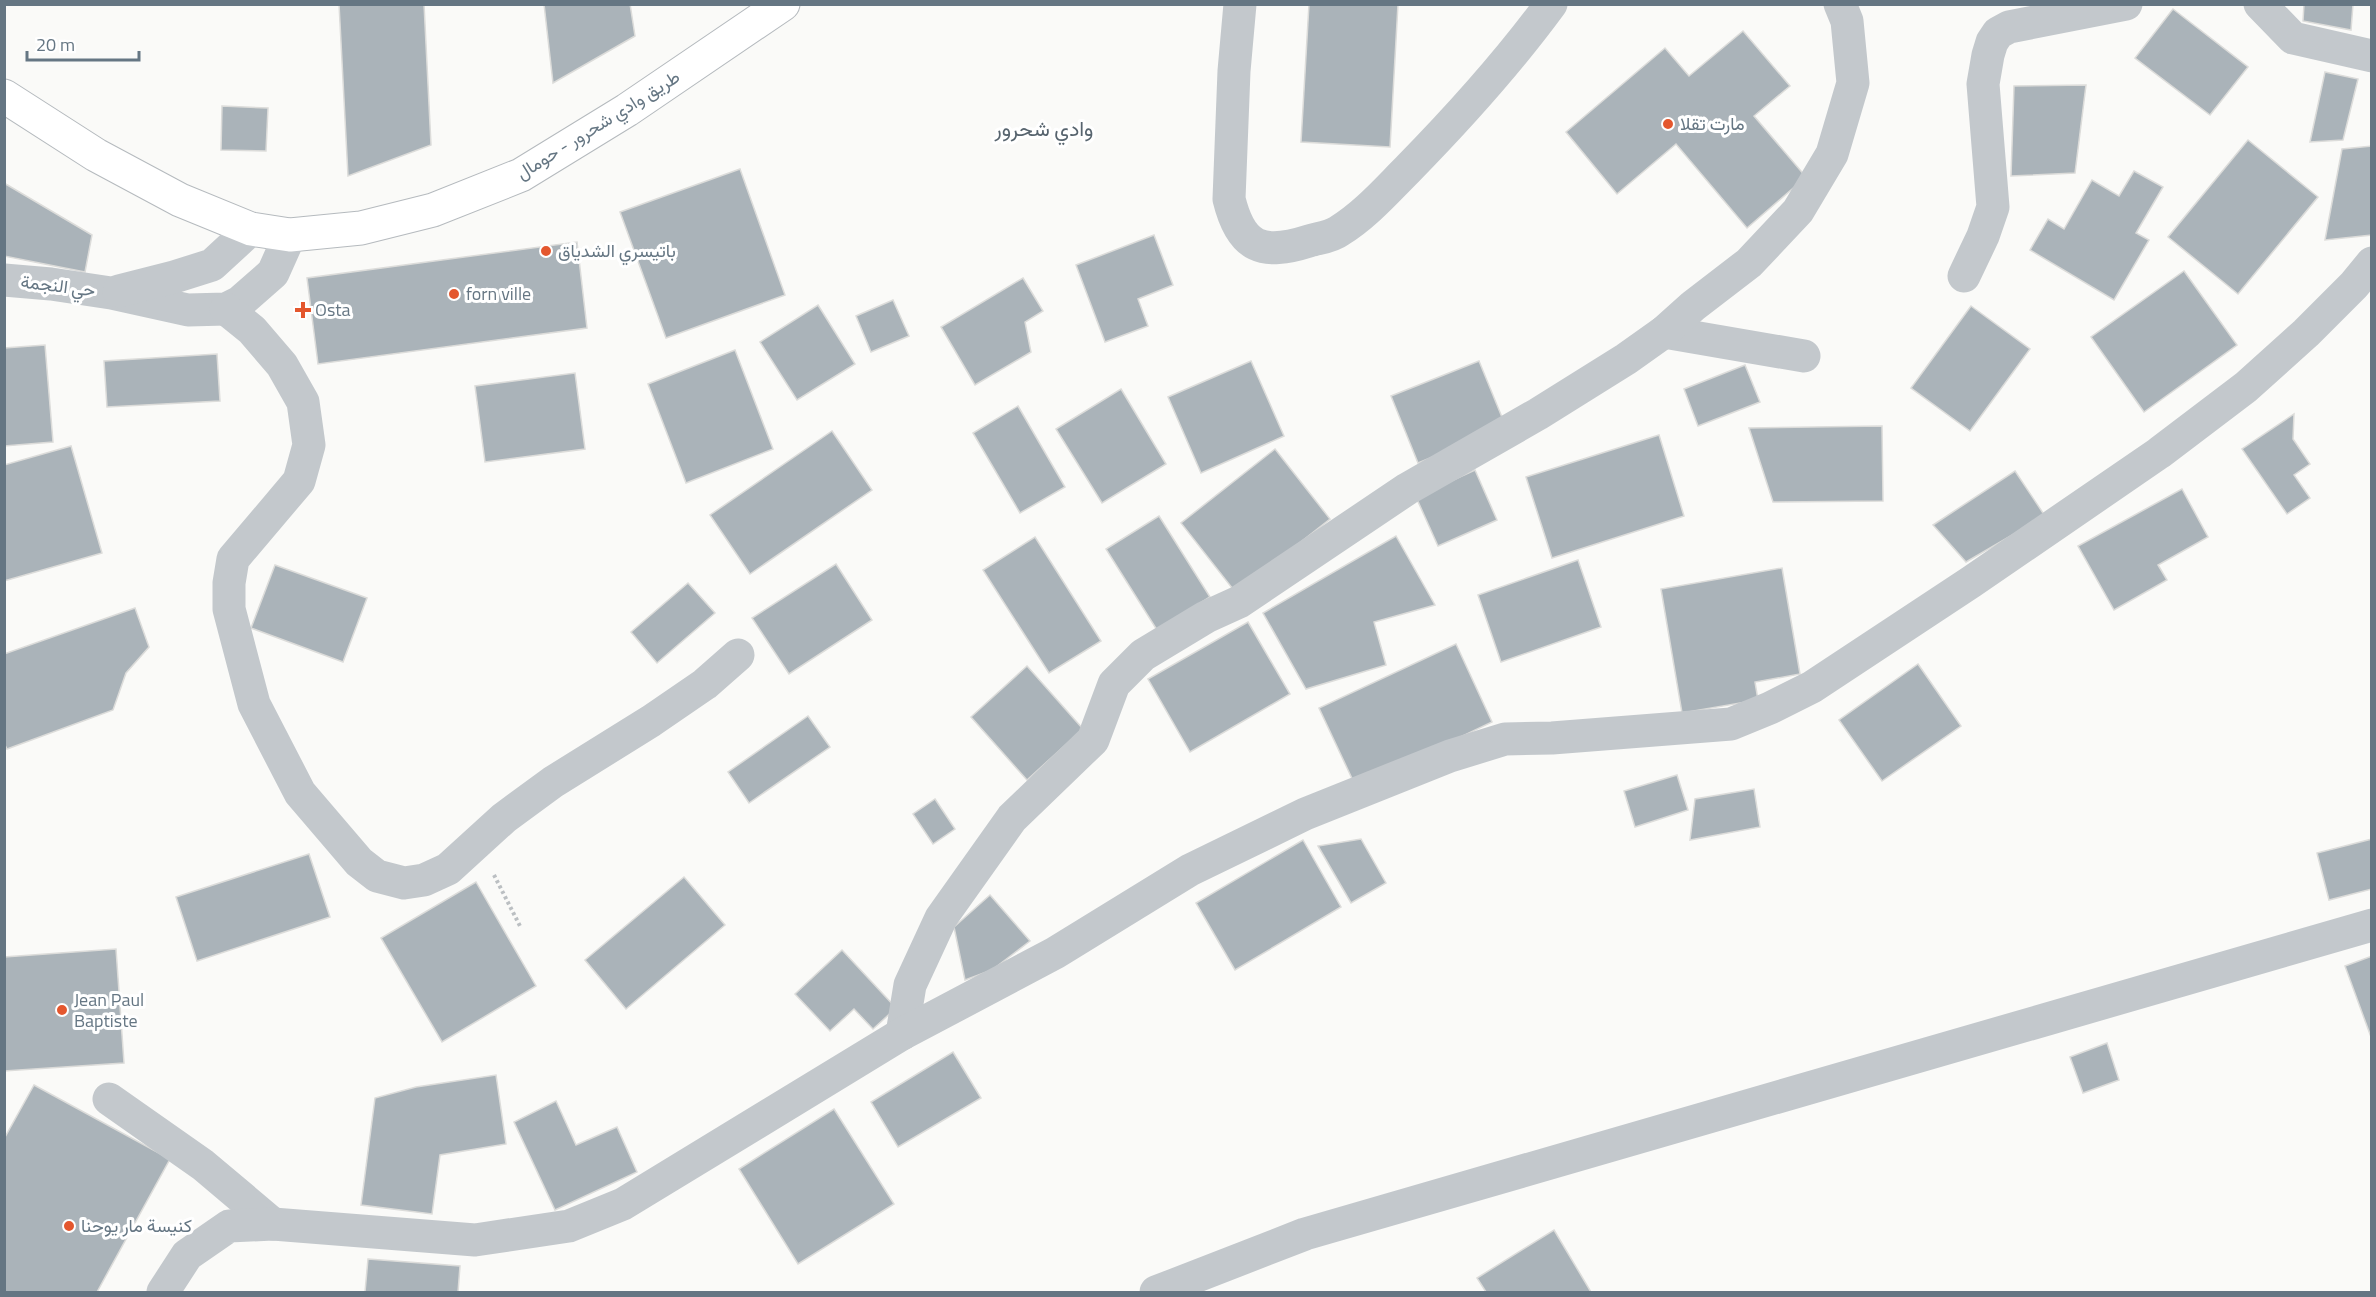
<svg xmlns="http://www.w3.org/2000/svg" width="2376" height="1297" viewBox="0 0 2376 1297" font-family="'Titillium Web',Vazirmatn,sans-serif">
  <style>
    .building { fill: #aab3b9; stroke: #dcdcda; stroke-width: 1.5 }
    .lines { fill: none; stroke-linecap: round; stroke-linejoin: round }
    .major-casing { stroke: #b5babe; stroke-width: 35 }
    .path { stroke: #bbbfc2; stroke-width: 4; stroke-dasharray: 3 3; stroke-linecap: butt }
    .minor { stroke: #c3c8cc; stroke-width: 33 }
    .major { stroke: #fff; stroke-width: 33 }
    .poi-dot { fill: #e4572e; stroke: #fff; stroke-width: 2 }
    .labels { text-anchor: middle; stroke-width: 6; stroke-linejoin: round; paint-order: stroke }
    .poi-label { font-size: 18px; fill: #657683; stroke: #fff; text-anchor: start }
    .street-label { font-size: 18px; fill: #657683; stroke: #fff }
    .quarter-label { font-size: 21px; fill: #57646e; stroke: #fff }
  </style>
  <rect width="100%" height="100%" fill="#fafaf8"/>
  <g class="building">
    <path d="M339 4H424L431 145 348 176Z"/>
    <path d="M544 4H630L635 36 553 83Z"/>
    <path d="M1309 4H1398L1390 147 1301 142Z"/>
    <path d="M2304 4H2353L2351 30 2303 21Z"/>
    <path d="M2173 9 2248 67 2210 115 2135 58Z"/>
    <path d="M1743 31 1790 86 1754 116 1806 177 1747 228 1676 144 1617 194 1566 132 1665 48 1689 76Z"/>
    <path d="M2325 72 2358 79 2343 140 2310 142Z"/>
    <path d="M2086 85 2075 173 2011 176 2014 86Z"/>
    <path d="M222 106 268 108 266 151 221 150Z"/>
    <path d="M2248 140 2318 197 2238 294 2168 237Z"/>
    <path d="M2372 146V235L2325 240 2342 149Z"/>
    <path d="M740 169 785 295 666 338 620 212Z"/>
    <path d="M2134 171 2163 187 2136 233 2149 240 2114 300 2030 250 2048 219 2064 229 2092 180 2119 196Z"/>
    <path d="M4 183 92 235 85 272 4 256Z"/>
    <path d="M1154 235 1173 285 1138 299 1148 326 1105 342 1076 265Z"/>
    <path d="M577 242 587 328 318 364 307 278Z"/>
    <path d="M2184 271 2237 345 2144 412 2091 337Z"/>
    <path d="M1023 278 1043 311 1025 322 1031 352 975 385 941 327Z"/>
    <path d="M893 300 909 336 871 352 856 316Z"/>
    <path d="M818 305 855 364 797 400 760 342Z"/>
    <path d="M1971 306 2030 349 1970 431 1911 388Z"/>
    <path d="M45 345 53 442 4 446V348Z"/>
    <path d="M735 350 773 449 686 483 648 384Z"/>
    <path d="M217 354 220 401 107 407 104 361Z"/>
    <path d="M1251 361 1284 436 1201 473 1168 397Z"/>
    <path d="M1479 361 1506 427 1418 463 1391 396Z"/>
    <path d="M1745 365 1760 402 1698 426 1684 389Z"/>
    <path d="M575 373 585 449 485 462 475 386Z"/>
    <path d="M1121 389 1166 464 1102 503 1056 429Z"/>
    <path d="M1018 406 1065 487 1020 513 973 433Z"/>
    <path d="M2294 414 2293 439 2310 464 2294 475 2310 498 2287 514 2242 449Z"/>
    <path d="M1882 426 1883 501 1773 502 1749 428Z"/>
    <path d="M832 431 872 490 750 574 710 515Z"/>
    <path d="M1659 435 1684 516 1552 558 1526 477Z"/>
    <path d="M71 446 102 553 4 581V465Z"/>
    <path d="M1275 449 1330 519 1236 593 1181 523Z"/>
    <path d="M1475 470 1497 520 1438 546 1416 497Z"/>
    <path d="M2015 471 2045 516 1966 562 1933 525Z"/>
    <path d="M2182 489 2208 537 2158 565 2167 580 2114 610 2078 546Z"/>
    <path d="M1159 516 1210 597 1157 630 1106 549Z"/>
    <path d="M1396 536 1435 605 1374 622 1386 665 1306 689 1263 613Z"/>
    <path d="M1035 537 1101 641 1049 673 983 570Z"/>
    <path d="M1578 560 1601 627 1501 662 1478 595Z"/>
    <path d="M836 564 872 620 789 674 752 618Z"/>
    <path d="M275 565 367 598 343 662 251 628Z"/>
    <path d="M1782 568 1800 674 1755 682 1758 700 1682 713 1661 589Z"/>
    <path d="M688 583 715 613 657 663 631 632Z"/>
    <path d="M135 608 149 647 126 673 113 710 7 749 4 743V654Z"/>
    <path d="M1248 622 1290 694 1190 752 1148 679Z"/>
    <path d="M1456 644 1492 722 1356 787 1319 708Z"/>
    <path d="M1918 664 1961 726 1882 781 1839 720Z"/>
    <path d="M1027 666 1083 729 1027 780 971 717Z"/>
    <path d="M808 716 830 747 749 803 728 772Z"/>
    <path d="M1677 775 1688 810 1635 827 1624 791Z"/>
    <path d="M1754 789 1760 827 1690 840 1695 799Z"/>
    <path d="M935 799 955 829 933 844 913 814Z"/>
    <path d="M1361 839 1386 883 1351 903 1318 846Z"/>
    <path d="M2372 839V889L2329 900 2317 853Z"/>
    <path d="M1303 840 1341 907 1235 970 1196 903Z"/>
    <path d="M309 854 330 917 197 961 176 897Z"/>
    <path d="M684 877 725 925 626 1009 585 960Z"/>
    <path d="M476 882 536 986 442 1042 381 938Z"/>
    <path d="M990 895 1030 941 992 970 965 980 954 927Z"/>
    <path d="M116 949 124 1063 4 1071V957Z"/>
    <path d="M842 950 896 1008 873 1029 854 1009 830 1031 795 994Z"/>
    <path d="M2372 956V1037H2371L2345 966Z"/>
    <path d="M2107 1043 2119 1080 2083 1093 2070 1057Z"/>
    <path d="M953 1052 981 1098 898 1147 871 1102Z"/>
    <path d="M496 1075 506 1144 440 1155 432 1214 361 1205 375 1098 416 1087Z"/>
    <path d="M34 1085 170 1159 97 1292H4V1139Z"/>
    <path d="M556 1101 576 1145 617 1127 637 1172 555 1210 514 1122Z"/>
    <path d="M834 1109 894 1204 798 1264 739 1169Z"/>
    <path d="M1554 1230 1591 1292H1486L1477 1278Z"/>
    <path d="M368 1259 460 1266 458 1292H365Z"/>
  </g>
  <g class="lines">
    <defs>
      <path id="major" d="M4 96 96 155 180 200 251 229 290 235 361 228 433 210 521 175 627 110 783 4"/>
    </defs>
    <use href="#major" class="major-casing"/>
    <path class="path" d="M494 875 521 928"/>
    <g class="minor">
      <path d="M1240 4 1234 71 1229 199C1241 248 1262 256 1309 241 1319 238 1331 237 1339 231 1365 215 1386 191 1407 170 1459 117 1507 64 1551 4"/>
      <path d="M2260 4 2293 38 2372 56"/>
      <path d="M1964 276 1983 236 1993 207 1983 84 1988 55 1992 42 1998 33 2009 27 2126 4"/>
      <path d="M4 280 51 284 111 293 188 310 226 309 240 302 273 273 290 235"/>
      <path d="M119 291 174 277 212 265 251 229"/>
      <path d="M226 309 252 330 282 365 303 402 309 445 299 481 233 559 229 583V609L254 704 300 793 359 862 377 876 404 883 424 880 448 869 504 818 553 782 651 721 705 684 738 655"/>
      <path d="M1664 332 1804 356"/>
      <path d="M902 1034 910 985 941 918 1012 818 1093 740 1114 684 1143 655 1206 617 1239 602 1407 489 1538 414 1626 359 1664 332 1693 306 1749 263 1798 211 1832 154 1853 83 1847 21 1840 4"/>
      <path d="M109 1099 203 1165 273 1224"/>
      <path d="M163 1292 187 1255 229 1226 273 1224 475 1240 569 1226 623 1204 902 1034 1055 953 1190 870 1305 814 1450 756 1505 739 1552 738 1731 724 1770 708 1812 687 1971 582 2159 453 2246 387 2306 333 2354 285 2372 263"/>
      <path d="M1156 1292 1305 1234 2372 925"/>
    </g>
    <use href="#major" class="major"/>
  </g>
  <g class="poi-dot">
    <circle cx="1668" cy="124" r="6"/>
    <circle cx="546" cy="251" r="6"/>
    <circle cx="454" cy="294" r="6"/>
    <path d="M300 301h6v6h6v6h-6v6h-6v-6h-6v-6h6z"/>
    <circle cx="62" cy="1010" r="6"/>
    <circle cx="69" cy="1226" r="6"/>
  </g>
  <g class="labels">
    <g class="poi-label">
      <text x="1680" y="130">مارت تقلا</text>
      <text x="558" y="257">باتيسري الشدياق</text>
      <text x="466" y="300">forn ville</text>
      <text x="315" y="316">Osta</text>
      <text x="74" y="1006">Jean Paul<tspan x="74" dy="21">Baptiste</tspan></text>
      <text x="81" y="1232">كنيسة مار يوحنا</text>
    </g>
    <g class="street-label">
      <text transform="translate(598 125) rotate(-32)" y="6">طريق وادي شحرور - حومال</text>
      <text transform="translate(58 286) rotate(7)" y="6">حي النجمة</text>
    </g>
    <g class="quarter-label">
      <text x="1044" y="136">وادي شحرور</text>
    </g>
  </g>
  <rect width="2376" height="1297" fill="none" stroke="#657683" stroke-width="12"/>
  <path d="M27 51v9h112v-9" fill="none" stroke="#657683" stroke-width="3"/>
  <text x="36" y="51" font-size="18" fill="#657683" stroke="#ffffff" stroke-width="4.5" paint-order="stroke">20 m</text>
</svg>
